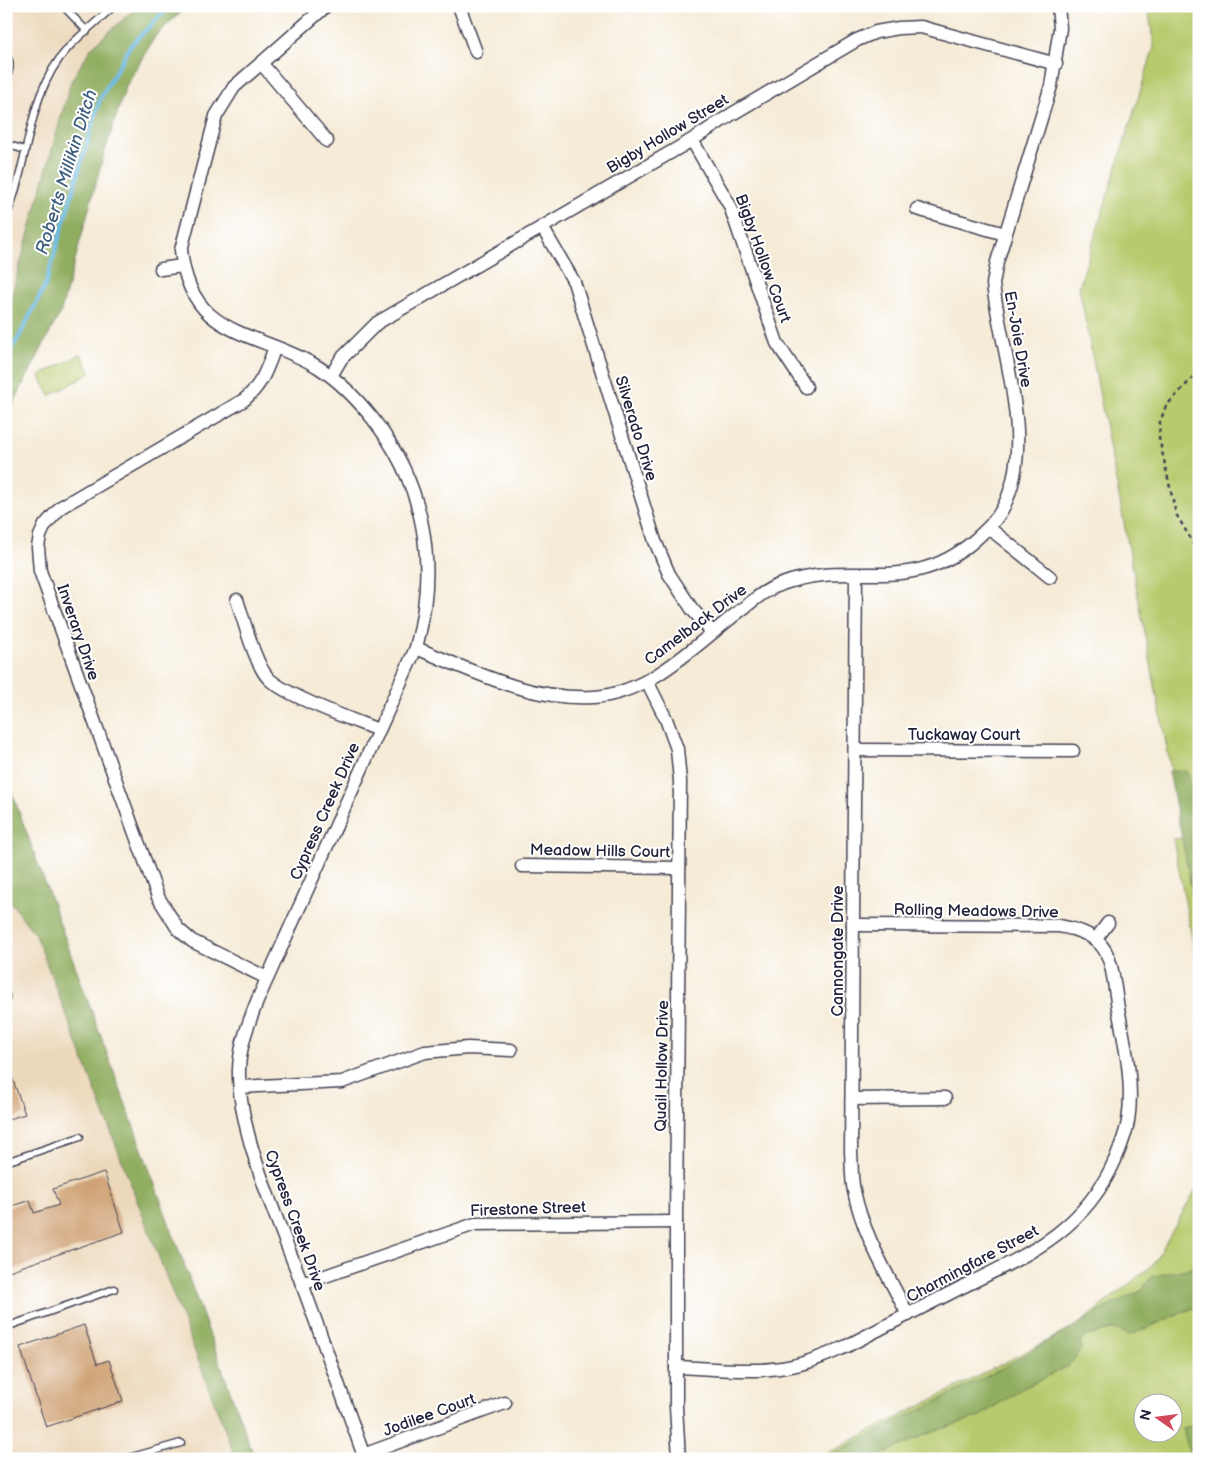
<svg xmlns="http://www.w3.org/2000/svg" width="1205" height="1465" viewBox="0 0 1205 1465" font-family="'Balsamiq Sans',sans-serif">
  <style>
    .built { fill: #ecd8ba }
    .green { fill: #b7ca6d; stroke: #6c7654; fill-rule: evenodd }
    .forest { fill: #91ae60; stroke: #5a684e }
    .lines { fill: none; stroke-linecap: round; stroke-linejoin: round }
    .stream { stroke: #68b9e3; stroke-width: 4 }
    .building { fill: #cfa173 }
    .service-casing { stroke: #424052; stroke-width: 9 }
    .minor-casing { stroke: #424052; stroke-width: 15 }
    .path { stroke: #424052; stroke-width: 2.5; stroke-dasharray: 4 4; stroke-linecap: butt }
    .service { stroke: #fff; stroke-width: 6 }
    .minor { stroke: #fff; stroke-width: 12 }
    .labels { text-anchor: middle; stroke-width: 4; stroke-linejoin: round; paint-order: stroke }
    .street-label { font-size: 16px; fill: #22223b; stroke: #fff }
    .water-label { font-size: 18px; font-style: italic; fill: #3e5e7e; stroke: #fff }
  </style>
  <rect width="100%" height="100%" fill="#fff"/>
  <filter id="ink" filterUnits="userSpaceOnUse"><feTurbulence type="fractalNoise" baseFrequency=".02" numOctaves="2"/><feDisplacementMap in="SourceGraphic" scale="10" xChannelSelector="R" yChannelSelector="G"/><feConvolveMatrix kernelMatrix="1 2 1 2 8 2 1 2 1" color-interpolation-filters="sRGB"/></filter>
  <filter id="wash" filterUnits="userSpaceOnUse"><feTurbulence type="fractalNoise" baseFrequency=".0096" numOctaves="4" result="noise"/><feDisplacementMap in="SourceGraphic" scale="20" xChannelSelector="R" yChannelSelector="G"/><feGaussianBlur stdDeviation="1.12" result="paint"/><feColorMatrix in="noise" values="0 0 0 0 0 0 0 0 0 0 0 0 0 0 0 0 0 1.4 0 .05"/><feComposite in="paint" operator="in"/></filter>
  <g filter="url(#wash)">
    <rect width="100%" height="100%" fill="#f5ebd7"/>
    <g class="built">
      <path d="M6 6H138L92 47 11 297 6 304Z"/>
      <path d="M6 901 12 904 36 936 236 1459H6Z"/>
    </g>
    <g class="green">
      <path d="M1148 6H1199V974L1173 839 1184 838 1079 287 1154 47Z"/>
      <path d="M81 354 91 373 50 396 39 376Z"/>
      <path d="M1199 1184V1459H816L1076 1326 1153 1265ZM1142 1402H1172V1432H1142Z"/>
    </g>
    <g class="forest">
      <path d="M138 6H188L156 35 126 86 104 154 61 311 6 418V304L11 297 71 81 92 47Z"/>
      <path d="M1169 771H1187L1199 808V927Z"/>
      <path d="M6 776 255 1459H236L36 936 12 904 6 901V850L12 845V837L6 824Z"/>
      <path d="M1199 1266 1198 1306 1130 1335 1115 1329 1086 1336 1080 1341 1082 1349 1068 1366 1018 1391 980 1416 927 1434 872 1459H823L997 1371 1113 1304 1141 1291 1151 1277Z"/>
      <path d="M1199 1423V1459H1191L1183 1429Z"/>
    </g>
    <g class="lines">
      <path class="stream" d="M6 357 19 337 45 286 100 99 130 46 170 6"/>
    </g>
    <g id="blocks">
      <g class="building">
        <path d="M6 1060 25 1114 6 1120Z"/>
        <path d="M104 1172 124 1232 6 1272V1208L30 1200 34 1213 59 1205 53 1189Z"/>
        <path d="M84 1325 97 1364 109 1360 123 1401 46 1427 20 1347Z"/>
      </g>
    </g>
  </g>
  <g filter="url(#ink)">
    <use href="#blocks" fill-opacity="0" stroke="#424052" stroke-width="1"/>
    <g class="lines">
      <defs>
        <g id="service">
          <path d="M63 6 87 31"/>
          <path d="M6 56C13 63 8 73 6 82"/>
          <path d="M6 144 25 150"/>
          <path d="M6 217C30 162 26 94 68 48 82 33 99 20 114 6"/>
          <path d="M6 995V999"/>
          <path d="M6 1162 80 1137"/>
          <path d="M6 1327 114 1289"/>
          <path d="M125 1459 181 1443"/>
        </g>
        <g id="minor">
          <path d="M326 6 234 87 216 116 181 250C190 340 258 330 318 367 340 381 357 399 373 419 426 487 438 566 416 648L258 999C249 1022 240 1044 239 1069 237 1130 277 1218 299 1276 322 1337 343 1398 365 1459"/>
          <path d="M459 6 476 52"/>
          <path d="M261 63 327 141"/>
          <path d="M692 140 730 206 777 343 806 387"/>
          <path d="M917 209 1005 234"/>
          <path d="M542 227 574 282 655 541 669 574 692 609 712 632"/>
          <path d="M161 269 182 266"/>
          <path d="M331 376 341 359 377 323 692 140 732 114 857 40 876 32 899 28 921 27 1056 64"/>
          <path d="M989 528 1050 577"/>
          <path d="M856 575 851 1152C852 1164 851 1178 854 1191 863 1235 888 1275 908 1315"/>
          <path d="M237 600C244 620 255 665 269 679 289 697 351 719 378 730"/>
          <path d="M416 648C473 671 531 701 594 697 652 693 697 643 741 610 754 600 766 589 782 584 852 558 909 598 975 540 986 530 997 520 1004 506 1036 440 1001 353 993 284L997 262 1051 86 1060 28 1058 6"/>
          <path d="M647 681 666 719 677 749 680 781 676 1222V1406L679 1459"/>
          <path d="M855 750 1073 751"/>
          <path d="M522 866 679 868"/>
          <path d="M1096 939 1108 923"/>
          <path d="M267 978 192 941 178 929 158 897 40 571 38 547 40 536 45 525 61 507 244 400C262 385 267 369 275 347"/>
          <path d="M240 1087 342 1082 425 1052 468 1048 511 1050"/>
          <path d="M852 1099 945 1098"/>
          <path d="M302 1284 475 1224 676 1222"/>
          <path d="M676 1367C713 1368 755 1374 792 1366 811 1362 829 1354 847 1346 885 1326 923 1307 962 1287 1027 1255 1084 1231 1115 1160 1120 1148 1126 1134 1128 1121 1134 1083 1125 1045 1118 1008 1110 961 1114 935 1059 926L853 925"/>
          <path d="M363 1455 505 1403"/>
        </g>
      </defs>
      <use href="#service" class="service-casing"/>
      <use href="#minor" class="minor-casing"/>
      <path class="path" d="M1199 371 1166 406 1160 422 1159 438 1176 514 1192 541 1199 565"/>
      <use href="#service" class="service"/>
      <use href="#minor" class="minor"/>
    </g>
  </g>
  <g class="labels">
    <g class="street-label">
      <text transform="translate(667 133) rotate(-31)" y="6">Bigby Hollow Street</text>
      <text transform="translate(764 258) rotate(70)" y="6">Bigby Hollow Court</text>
      <text transform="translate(1019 339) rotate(80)" y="6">En-Joie Drive</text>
      <text transform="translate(637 428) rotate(73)" y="6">Silverado Drive</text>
      <text transform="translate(695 624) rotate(-37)" y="6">Camelback Drive</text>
      <text transform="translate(79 632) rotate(71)" y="6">Inverary Drive</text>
      <text x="964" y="740">Tuckaway Court</text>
      <text transform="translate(324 811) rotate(-66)" y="6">Cypress Creek Drive</text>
      <text transform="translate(600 850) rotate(1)" y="6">Meadow Hills Court</text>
      <text transform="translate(976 910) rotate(1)" y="6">Rolling Meadows Drive</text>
      <text transform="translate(837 951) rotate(-90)" y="6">Cannongate Drive</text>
      <text transform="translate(661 1066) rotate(-89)" y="6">Quail Hollow Drive</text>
      <text transform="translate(528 1208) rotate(-2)" y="6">Firestone Street</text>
      <text transform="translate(296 1220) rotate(70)" y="6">Cypress Creek Drive</text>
      <text transform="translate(972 1263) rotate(-28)" y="6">Charmingfare Street</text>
      <text transform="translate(429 1414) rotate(-20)" y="6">Jodilee Court</text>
    </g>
    <g class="water-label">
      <text transform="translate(66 172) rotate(-73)" y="6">Roberts Millikin Ditch</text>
    </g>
  </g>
  <rect width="1205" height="1465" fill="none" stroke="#fff" stroke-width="25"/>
  <g transform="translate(1158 1418) rotate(284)"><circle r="24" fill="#ffffff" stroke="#a7a7b1"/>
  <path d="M0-4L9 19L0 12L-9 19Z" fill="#d1495b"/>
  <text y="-8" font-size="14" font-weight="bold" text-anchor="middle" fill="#22223b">N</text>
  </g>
</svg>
